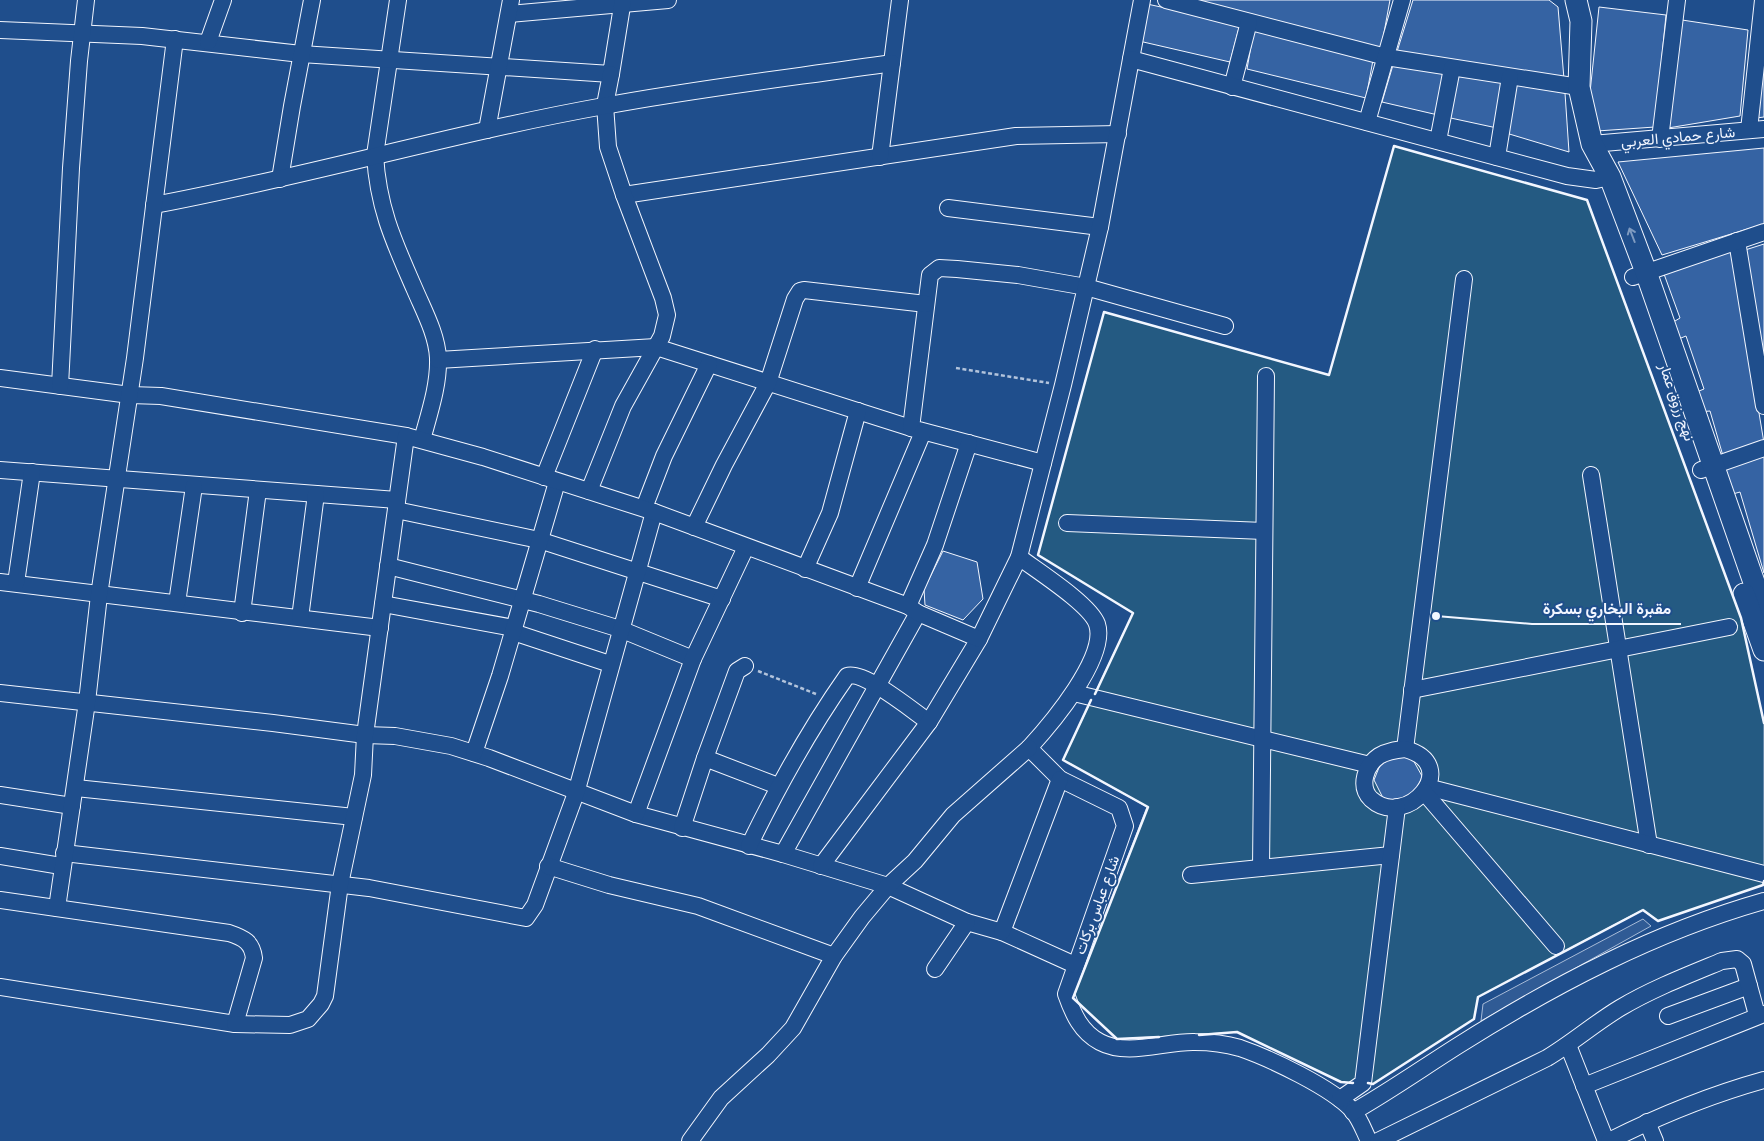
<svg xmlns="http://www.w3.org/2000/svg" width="1764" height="1141" viewBox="0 0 1764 1141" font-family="'Exo 2',Vazirmatn,sans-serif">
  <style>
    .green { fill: #245a82; stroke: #a8bbd7 }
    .parking { fill: #305b95; stroke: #a8bbd7 }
    .building { fill: #3563a3; stroke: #f2f6ff }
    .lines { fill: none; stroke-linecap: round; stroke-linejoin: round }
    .minor-casing { stroke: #f2f6ff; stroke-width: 18 }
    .major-casing { stroke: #f2f6ff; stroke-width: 23 }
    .path { stroke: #b3c4dc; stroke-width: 2.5; stroke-dasharray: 4 2.5; stroke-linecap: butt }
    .minor { stroke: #1f4e8c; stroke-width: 16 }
    .major { stroke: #1f4e8c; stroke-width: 21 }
    .wall { stroke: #f2f6ff; stroke-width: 2.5 }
    .oneway { stroke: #7e9ac0 }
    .labels { text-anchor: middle; stroke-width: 4; stroke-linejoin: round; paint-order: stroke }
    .street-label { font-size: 15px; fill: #f2f6ff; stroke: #1f4e8c }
    .leader { fill: none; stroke: #f2f6ff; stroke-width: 2 }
    .callout-dot { fill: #f2f6ff; stroke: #1f4e8c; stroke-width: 2 }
    .callout-label { font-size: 16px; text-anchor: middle; font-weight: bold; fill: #f2f6ff; stroke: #1f4e8c; stroke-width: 4; stroke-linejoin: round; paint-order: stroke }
  </style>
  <rect width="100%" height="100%" fill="#1f4e8c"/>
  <path class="green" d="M1394 146 1587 200 1741 618 1764 723V881L1763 885 1658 921 1642 910 1478 997 1474 1019 1373 1084 1341 1082 1237 1032 1117 1039 1073 998 1147 807 1063 760 1133 613 1038 555 1104 312 1329 375Z"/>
  <path class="parking" d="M1643 919 1651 926 1481 1021 1483 1004Z"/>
  <g class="building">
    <path d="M1183 0H1390L1381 49Z"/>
    <path d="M1413 0H1549L1558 7 1564 79 1396 55Z"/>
    <path d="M1147 4 1240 24 1230 62 1139 41Z"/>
    <path d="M1599 7 1666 15 1655 127 1597 131 1589 102Z"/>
    <path d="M1682 20 1748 30 1740 116 1668 128Z"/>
    <path d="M1254 29 1373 60 1366 98 1247 69Z"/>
    <path d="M1764 59V117L1756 118Z"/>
    <path d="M1393 65 1445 73 1438 115 1382 102Z"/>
    <path d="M1457 73 1504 83 1497 128 1446 117Z"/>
    <path d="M1514 84 1565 93 1569 152 1506 133Z"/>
    <path d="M1764 148V224L1662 255 1618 162Z"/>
    <path d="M1764 244V382L1742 251Z"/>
    <path d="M1732 250 1764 443 1723 456 1710 411 1699 412 1694 393 1704 389 1686 336 1676 340 1670 324 1680 318 1664 274Z"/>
    <path d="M1764 453V573L1740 492 1729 495 1720 468Z"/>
    <path d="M943 551 977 562 983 599 963 620 925 605 924 589Z"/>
    <path d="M1397 754 1412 758 1422 776 1418 793 1402 802 1383 798 1374 780 1382 760Z"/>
  </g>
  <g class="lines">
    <defs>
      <g id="minor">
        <path d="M398 0 375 155C378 208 394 242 415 290 424 311 437 335 438 358 439 385 429 414 422 440"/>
        <path d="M1166 0 1386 57 1579 87"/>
        <path d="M509 14 668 0"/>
        <path d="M0 30 142 36 301 54 611 74 623 0"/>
        <path d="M208 42 223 0"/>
        <path d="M1131 59 1142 0"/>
        <path d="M611 74 605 105 608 147 624 195 1016 136 1118 134"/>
        <path d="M1232 87 1249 22"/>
        <path d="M1367 122 1402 0"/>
        <path d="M487 130 511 0"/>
        <path d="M1749 130 1763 0"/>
        <path d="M1660 139 1677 0"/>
        <path d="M1438 141 1452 68"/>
        <path d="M1592 144 1764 129"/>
        <path d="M880 157 900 0"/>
        <path d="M1497 157 1510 77"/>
        <path d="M280 179 292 106 312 0"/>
        <path d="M154 205C305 177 453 133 604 106 700 88 797 77 892 63"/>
        <path d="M948 208 1100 227"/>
        <path d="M1737 241 1764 406"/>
        <path d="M1633 277 1764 232"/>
        <path d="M438 360 656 347 911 428"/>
        <path d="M0 378 130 395 161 396 406 436"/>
        <path d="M60 386 71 168 79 61 86 0"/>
        <path d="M1043 463 911 428 930 275 939 268 957 269 1018 275 1086 287 1225 326"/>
        <path d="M0 470 397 500"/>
        <path d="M1701 470 1764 448"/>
        <path d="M1591 475 1649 845"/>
        <path d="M544 477 595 349"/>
        <path d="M589 491 623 406 662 336 667 315 663 298 624 195"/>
        <path d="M644 508 664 456 709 364"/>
        <path d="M396 510 539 540 722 599"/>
        <path d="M1067 523 1264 531"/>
        <path d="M694 527 724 465 768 383 795 299 800 291 804 290 926 304"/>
        <path d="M1019 557C1036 570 1090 604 1097 624 1108 657 1051 724 1029 748L1060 779 1119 808 1125 826 1066 994C1073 1014 1081 1032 1100 1042 1128 1057 1165 1041 1195 1042 1209 1042 1226 1044 1240 1048 1269 1058 1333 1088 1353 1111 1360 1119 1364 1131 1369 1141"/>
        <path d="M388 566 539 604 620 629 693 659"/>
        <path d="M805 569 830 513 858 411"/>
        <path d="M0 582 380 628"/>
        <path d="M16 583 32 472"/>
        <path d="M857 588 923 432"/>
        <path d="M177 603 194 486"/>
        <path d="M383 604 514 628"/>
        <path d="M908 606 935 545 969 443"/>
        <path d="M242 613 258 490"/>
        <path d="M300 618 316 494"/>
        <path d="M513 632 610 664"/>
        <path d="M1412 690 1729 627"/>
        <path d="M0 693 273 723 365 735 395 736 451 746 489 758 636 814 783 854 888 886 967 922 1002 932 1075 965"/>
        <path d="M1074 693 1370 765"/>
        <path d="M1405 749 1464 279"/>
        <path d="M1405 749C1464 765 1406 831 1371 799 1358 786 1366 765 1379 756 1387 751 1396 750 1405 749Z"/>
        <path d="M474 753 500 676 557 482"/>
        <path d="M705 758 737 671 745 666"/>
        <path d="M1427 787 1764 874"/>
        <path d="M76 788 354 817"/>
        <path d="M1424 792 1556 946"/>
        <path d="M0 795 72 806"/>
        <path d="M636 814 693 659 746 547"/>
        <path d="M682 828 705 758 778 786"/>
        <path d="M749 846C778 786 809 730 847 676 864 670 914 712 929 722"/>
        <path d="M64 853 369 888 526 918 535 905 576 793 654 512"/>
        <path d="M783 854 918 613"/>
        <path d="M0 856 61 866"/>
        <path d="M548 866 609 885 698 906 834 956"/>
        <path d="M821 866 929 722 979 639 1019 557 1063 385 1100 227 1131 59 1567 176 1596 180 1610 177"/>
        <path d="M1261 868 1266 376"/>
        <path d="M1191 875 1391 855"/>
        <path d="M0 900 229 933C244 938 252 942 254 958L235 1024 0 987"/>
        <path d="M57 908 87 702 99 595 135 358 175 39"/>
        <path d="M1002 932 1060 779"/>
        <path d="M935 969 967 922"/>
        <path d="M1668 1016 1749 986"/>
        <path d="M235 1024 290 1025 308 1019 321 1004 325 996 340 884 363 775 365 735 406 436 483 457 654 512 908 606 918 613 979 639"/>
        <path d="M1568 1045 1606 1141"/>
        <path d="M1584 1086 1764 1014"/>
        <path d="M1340 1099 1363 1083 1397 807"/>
        <path d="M1353 1112C1390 1091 1424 1067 1459 1045 1554 985 1655 932 1764 901"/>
        <path d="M1647 1122 1655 1141"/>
        <path d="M690 1141 721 1098 768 1055 793 1028 834 956 862 917 888 886 915 861 953 815 1029 748"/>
        <path d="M1378 1141 1547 1058C1572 1043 1595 1023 1620 1008 1652 989 1688 975 1722 961L1737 959 1743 964 1757 1015"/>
        <path d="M1609 1141C1659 1116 1710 1095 1764 1080"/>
      </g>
      <g id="major">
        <path d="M1576 0 1581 21 1579 87 1592 144 1610 177 1646 272 1764 611"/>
        <path d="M1744 594 1764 650"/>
      </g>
    </defs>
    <use href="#minor" class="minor-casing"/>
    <use href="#major" class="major-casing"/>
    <g class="path">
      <path d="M956 368 1049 383"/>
      <path d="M758 671 816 694"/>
    </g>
    <use href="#minor" class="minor"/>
    <use href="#major" class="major"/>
    <g class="wall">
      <path d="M1095 694 1133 613 1038 555 1104 312 1329 375 1394 146 1587 200 1741 618 1764 723"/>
      <path d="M1091 700 1063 760 1148 807 1073 998 1117 1039 1159 1037"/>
      <path d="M1199 1035 1237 1032 1341 1082 1353 1083"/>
      <path d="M1368 1083 1373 1084 1474 1019 1478 997 1643 910 1658 921 1763 885 1764 881"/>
    </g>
  </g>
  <defs><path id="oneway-shaft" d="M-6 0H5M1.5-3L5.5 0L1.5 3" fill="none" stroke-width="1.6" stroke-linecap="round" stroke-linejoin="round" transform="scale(1.25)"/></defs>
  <use class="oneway" href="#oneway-shaft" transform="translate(1632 235) rotate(-111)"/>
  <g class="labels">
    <g class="street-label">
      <text transform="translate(1678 137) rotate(-5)" y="5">شارع حمادي العربي</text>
      <text transform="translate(1677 402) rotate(71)" y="5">نهج رزوق عمار</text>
      <text transform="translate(1097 905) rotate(-70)" y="5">شارع عباس بركات</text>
    </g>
  </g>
  <path class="leader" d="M1436 616L1532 624H1681"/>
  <circle class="callout-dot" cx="1436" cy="616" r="5"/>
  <g class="callout-label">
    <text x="1607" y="614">مقبرة البخاري بسكرة</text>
  </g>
</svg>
